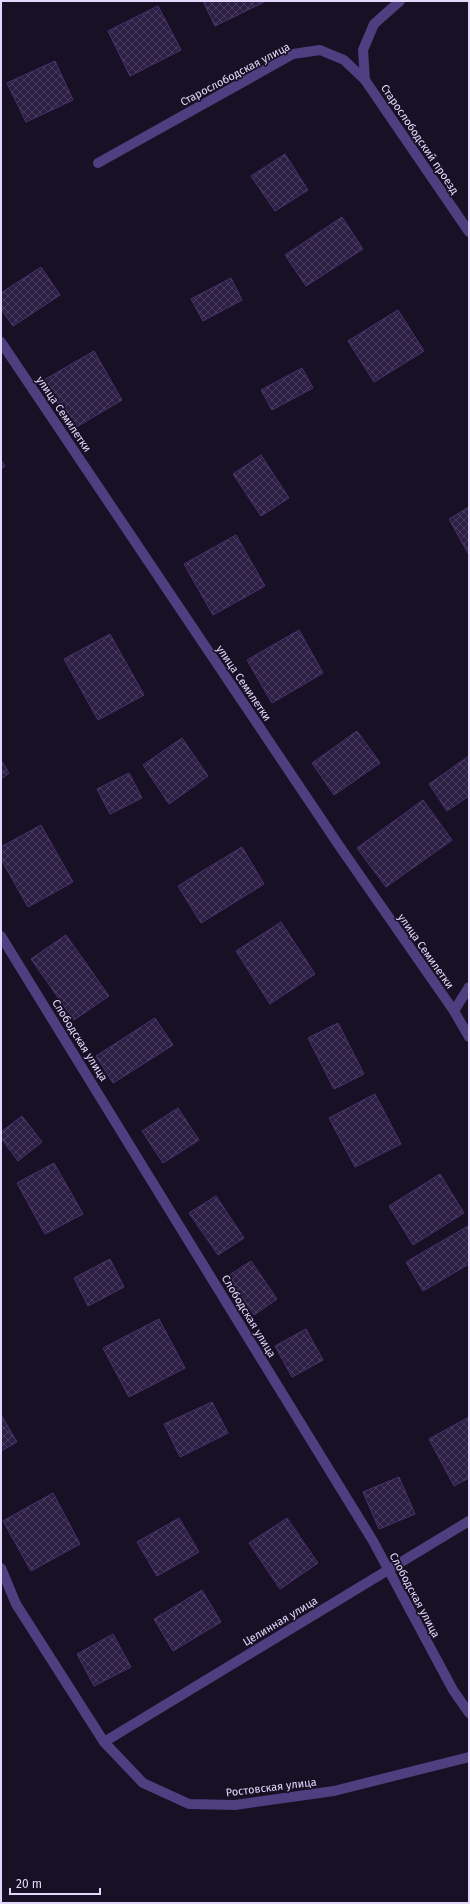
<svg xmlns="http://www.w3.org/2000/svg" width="470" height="1904" viewBox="0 0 470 1904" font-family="'Fira Sans',sans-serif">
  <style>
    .building { fill: url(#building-cross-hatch); stroke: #4a326e }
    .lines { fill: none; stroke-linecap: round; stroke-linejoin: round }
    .street { stroke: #4f3f80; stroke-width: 10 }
    .labels { text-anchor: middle; stroke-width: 3.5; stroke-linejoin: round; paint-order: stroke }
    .street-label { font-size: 11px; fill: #e3d7fc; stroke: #181024 }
  </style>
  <defs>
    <pattern id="building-cross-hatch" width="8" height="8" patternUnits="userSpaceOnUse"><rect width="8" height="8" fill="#2d1e44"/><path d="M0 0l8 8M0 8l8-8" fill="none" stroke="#4b3e60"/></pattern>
  </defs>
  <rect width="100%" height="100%" fill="#181024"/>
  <g class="building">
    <path d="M203 1H266L215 26Z"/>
    <path d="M158 6 181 50 130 76 108 31Z"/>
    <path d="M55 61 73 100 26 122 7 83Z"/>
    <path d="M285 154 308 190 275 211 251 176Z"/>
    <path d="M342 217 363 249 306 286 285 255Z"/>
    <path d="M41 267 60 295 13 326 1 309V293Z"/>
    <path d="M231 278 242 300 203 321 191 299Z"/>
    <path d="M398 310 424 351 374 382 348 341Z"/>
    <path d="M94 351 122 400 73 429 44 380Z"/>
    <path d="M302 368 313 388 272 410 261 390Z"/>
    <path d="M261 455 289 498 261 516 233 474Z"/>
    <path d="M1 460 5 466 1 469Z"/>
    <path d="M469 507V555L449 519Z"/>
    <path d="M236 535 265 586 213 615 184 564Z"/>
    <path d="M299 630 323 673 272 703 247 660Z"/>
    <path d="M110 634 144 695 98 720 64 659Z"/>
    <path d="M357 731 380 763 334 795 312 763Z"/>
    <path d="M182 738 208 776 169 804 143 765Z"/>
    <path d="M469 756V796L447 811 429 784Z"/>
    <path d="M1 760 9 773 1 779Z"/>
    <path d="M129 773 142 798 110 814 97 789Z"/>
    <path d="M423 800 452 840 386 887 357 848Z"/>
    <path d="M41 825 73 882 28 907 1 859V847Z"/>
    <path d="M242 847 264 884 201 923 178 886Z"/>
    <path d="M281 922 315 974 270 1004 236 951Z"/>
    <path d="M66 935 109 996 74 1020 31 959Z"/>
    <path d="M155 1018 173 1045 113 1083 96 1056Z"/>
    <path d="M338 1023 364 1074 334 1089 308 1038Z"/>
    <path d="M375 1094 401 1144 355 1167 329 1118Z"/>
    <path d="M178 1108 199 1140 163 1163 142 1131Z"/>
    <path d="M22 1116 42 1142 18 1161 1 1138V1132Z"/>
    <path d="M54 1163 83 1214 45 1234 17 1183Z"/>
    <path d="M440 1174 464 1213 413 1245 389 1206Z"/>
    <path d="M216 1196 244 1238 218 1255 189 1213Z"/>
    <path d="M468 1226 469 1264 423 1291 406 1262Z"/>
    <path d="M110 1259 124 1287 88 1306 74 1278Z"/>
    <path d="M251 1261 277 1299 254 1315 228 1276Z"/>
    <path d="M159 1319 185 1368 129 1397 103 1348Z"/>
    <path d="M306 1329 323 1360 292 1377 275 1346Z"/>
    <path d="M212 1402 228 1433 180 1457 164 1424Z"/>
    <path d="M1 1415 17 1442 1 1451Z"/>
    <path d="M469 1417V1478L454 1486 429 1439Z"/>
    <path d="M399 1477 415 1514 379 1529 363 1492Z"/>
    <path d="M53 1493 80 1544 31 1571 3 1521Z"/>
    <path d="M179 1518 199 1552 157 1576 137 1542Z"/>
    <path d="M287 1518 318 1563 280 1589 249 1543Z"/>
    <path d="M202 1590 221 1622 173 1651 154 1619Z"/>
    <path d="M113 1634 131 1667 94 1686 77 1654Z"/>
  </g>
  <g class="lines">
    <g class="street">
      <path d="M365 80 469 232"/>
      <path d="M98 163 293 54 320 50 344 60 365 80 363 50 374 24 400 1"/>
      <path d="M1 342 340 847 454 1011 469 1037"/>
      <path d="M1 936 373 1541 453 1690 469 1713"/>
      <path d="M454 1011 469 987"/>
      <path d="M1 1568 16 1604 104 1742 143 1783 189 1804 235 1805 334 1791 469 1757"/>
      <path d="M104 1742 469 1521"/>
    </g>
  </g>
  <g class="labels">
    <g class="street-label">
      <text transform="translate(235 74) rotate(-28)" y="4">Старослободская улица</text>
      <text transform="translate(420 139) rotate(56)" y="4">Старослободский проезд</text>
      <text transform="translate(64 414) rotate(56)" y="4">улица Семилетки</text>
      <text transform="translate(244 683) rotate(56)" y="4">улица Семилетки</text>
      <text transform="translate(426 951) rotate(55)" y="4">улица Семилетки</text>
      <text transform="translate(80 1040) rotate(58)" y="4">Слободская улица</text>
      <text transform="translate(249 1316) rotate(59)" y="4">Слободская улица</text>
      <text transform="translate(415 1595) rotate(62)" y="4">Слободская улица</text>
      <text transform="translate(280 1621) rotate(-31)" y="4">Целинная улица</text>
      <text transform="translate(271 1787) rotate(-7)" y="4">Ростовская улица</text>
    </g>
  </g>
  <rect width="470" height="1904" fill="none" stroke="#e3d7fc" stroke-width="4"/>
  <path d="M10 1888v6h90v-6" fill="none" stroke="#e3d7fc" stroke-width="2"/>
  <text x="16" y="1888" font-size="12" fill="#e3d7fc" stroke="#181024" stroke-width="3" paint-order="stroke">20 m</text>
</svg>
